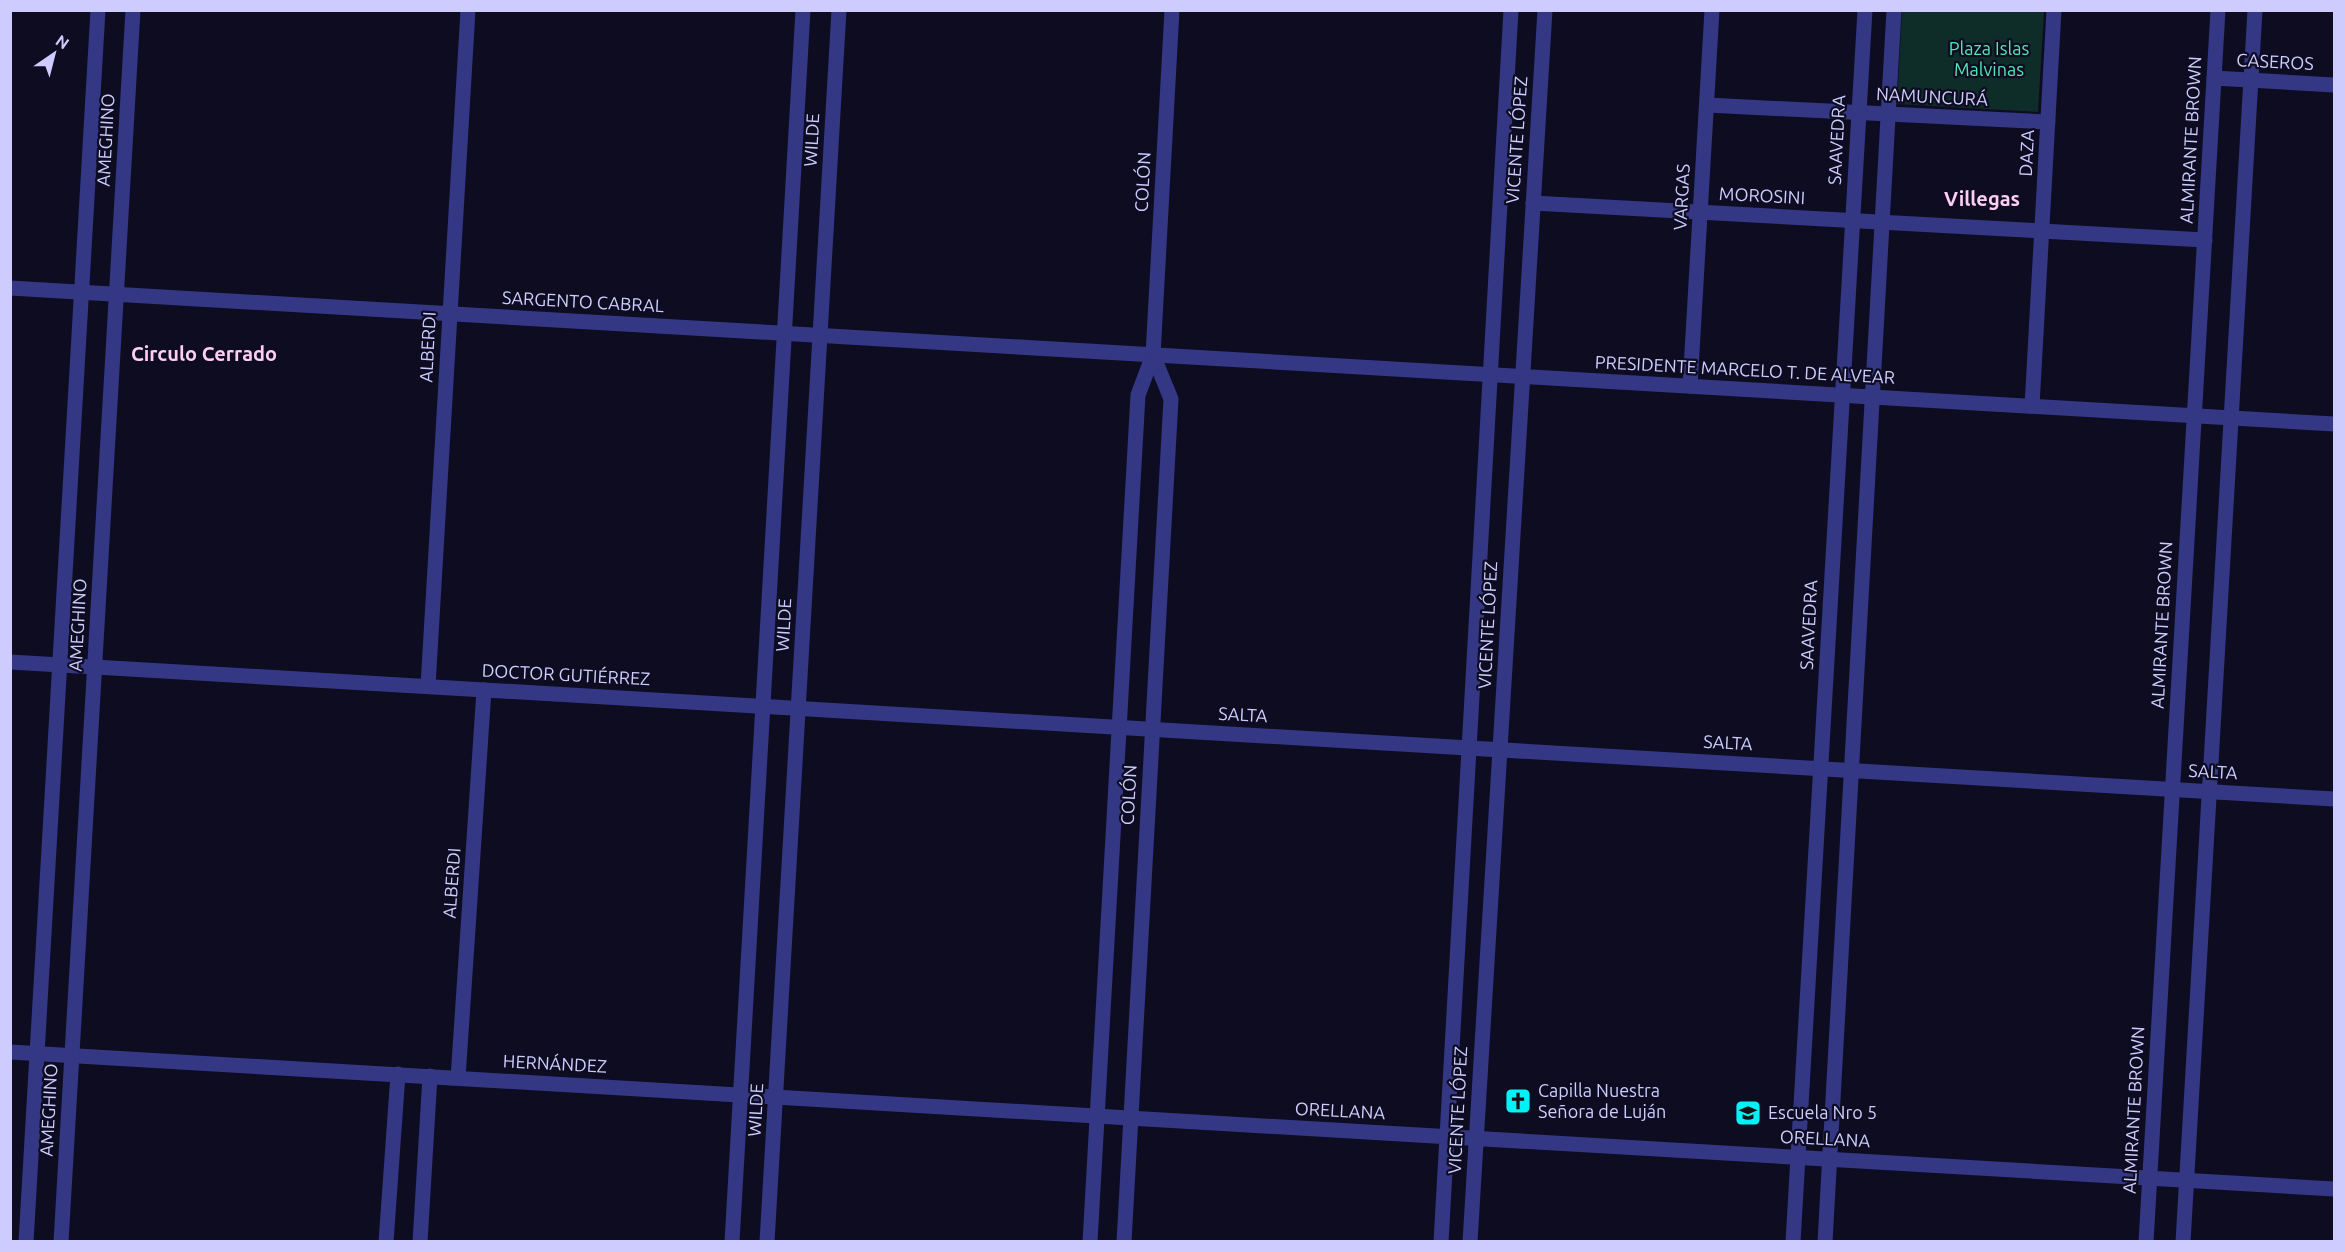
<svg xmlns="http://www.w3.org/2000/svg" width="2345" height="1252" viewBox="0 0 2345 1252" font-family="Ubuntu,sans-serif">
  <style>
    .green { fill: #0e2c28 }
    .lines { fill: none; stroke-linecap: round; stroke-linejoin: round }
    .minor { stroke: #333784; stroke-width: 15 }
    .labels { text-anchor: middle; stroke-width: 4.5; stroke-linejoin: round; paint-order: stroke }
    .park-label { font-size: 18px; fill: #50e7b5; stroke: #0e0c21 }
    .street-label { font-size: 18px; fill: #ceccff; stroke: #0e0c21 }
    .poi-label { font-size: 18px; fill: #ceccff; stroke: #0e0c21; text-anchor: start }
    .neighbourhood-label { font-size: 20px; font-weight: bold; fill: #ffcef1; stroke: #0e0c21 }
  </style>
  <rect width="100%" height="100%" fill="#0e0c21"/>
  <path class="green" d="M1902 11H2044L2038 112 1897 104Z"/>
  <g class="lines">
    <g class="minor">
      <path d="M2214 78 2334 85"/>
      <path d="M1707 105 2048 122"/>
      <path d="M1533 203 2205 240"/>
      <path d="M10 288 2334 424"/>
      <path d="M1690 386 1712 10"/>
      <path d="M2032 406 2054 10"/>
      <path d="M10 662 2334 799"/>
      <path d="M428 686 468 10"/>
      <path d="M10 1052 2334 1189"/>
      <path d="M458 1078 484 690"/>
      <path d="M26 1242 98 10"/>
      <path d="M61 1242 133 10"/>
      <path d="M386 1242 398 1074"/>
      <path d="M420 1242 430 1076"/>
      <path d="M732 1242 803 10"/>
      <path d="M767 1242 839 10"/>
      <path d="M1090 1242 1138 395 1153 355 1172 10"/>
      <path d="M1124 1242 1171 399 1153 355"/>
      <path d="M1441 1242 1511 10"/>
      <path d="M1470 1242 1545 10"/>
      <path d="M1793 1242 1865 10"/>
      <path d="M1825 1242 1894 10"/>
      <path d="M2146 1242 2218 10"/>
      <path d="M2183 1242 2255 10"/>
    </g>
  </g>
  <defs>
    <symbol id="church-square" viewBox="-11 -11 22 22"><rect x="-9" y="-9" width="18" height="18" rx="4" fill="#00f2f7" stroke="#0e0c21"/><path d="M-1.2-6h2.4v3.5h3.3v2.4h-3.3V6h-2.4V-.1h-3.3v-2.4h3.3Z" fill="#111"/></symbol>
    <symbol id="school-square" viewBox="-11 -11 22 22"><rect x="-9" y="-9" width="18" height="18" rx="4" fill="#00f2f7" stroke="#0e0c21"/><path d="M0-5L7-2L0 1L-7-2ZM-4 1L0 2.5L4 1V4Q0 6-4 4Z" fill="#111"/></symbol>
  </defs>
  <g fill-rule="evenodd">
    <use href="#church-square" x="1503" y="1086" width="30" height="30"/>
    <use href="#school-square" x="1733" y="1098" width="30" height="30"/>
  </g>
  <g class="labels">
    <g class="park-label">
      <text x="1989" y="55">Plaza Islas<tspan x="1989" dy="21">Malvinas</tspan></text>
    </g>
    <g class="street-label">
      <text transform="translate(2275 62) rotate(3)" y="6">CASEROS</text>
      <text transform="translate(1932 97) rotate(3)" y="6">NAMUNCURÁ</text>
      <text transform="translate(106 140) rotate(-87)" y="6">AMEGHINO</text>
      <text transform="translate(812 140) rotate(-87)" y="6">WILDE</text>
      <text transform="translate(1517 140) rotate(-86)" y="6">VICENTE LÓPEZ</text>
      <text transform="translate(1837 140) rotate(-87)" y="6">SAAVEDRA</text>
      <text transform="translate(2191 140) rotate(-87)" y="6">ALMIRANTE BROWN</text>
      <text transform="translate(2027 153) rotate(-87)" y="6">DAZA</text>
      <text transform="translate(1143 182) rotate(-87)" y="6">COLÓN</text>
      <text transform="translate(1762 196) rotate(3)" y="6">MOROSINI</text>
      <text transform="translate(1682 197) rotate(-87)" y="6">VARGAS</text>
      <text transform="translate(583 302) rotate(3)" y="6">SARGENTO CABRAL</text>
      <text transform="translate(428 347) rotate(-87)" y="6">ALBERDI</text>
      <text transform="translate(1745 370) rotate(3)" y="6">PRESIDENTE MARCELO T. DE ALVEAR</text>
      <text transform="translate(78 625) rotate(-87)" y="6">AMEGHINO</text>
      <text transform="translate(784 625) rotate(-87)" y="6">WILDE</text>
      <text transform="translate(1488 625) rotate(-87)" y="6">VICENTE LÓPEZ</text>
      <text transform="translate(1809 625) rotate(-87)" y="6">SAAVEDRA</text>
      <text transform="translate(2162 625) rotate(-87)" y="6">ALMIRANTE BROWN</text>
      <text transform="translate(566 675) rotate(3)" y="6">DOCTOR GUTIÉRREZ</text>
      <text transform="translate(1243 715) rotate(3)" y="6">SALTA</text>
      <text transform="translate(1728 743) rotate(3)" y="6">SALTA</text>
      <text transform="translate(2213 772) rotate(3)" y="6">SALTA</text>
      <text transform="translate(1129 795) rotate(-87)" y="6">COLÓN</text>
      <text transform="translate(452 883) rotate(-86)" y="6">ALBERDI</text>
      <text transform="translate(555 1064) rotate(3)" y="6">HERNÁNDEZ</text>
      <text transform="translate(49 1110) rotate(-87)" y="6">AMEGHINO</text>
      <text transform="translate(756 1110) rotate(-87)" y="6">WILDE</text>
      <text transform="translate(1458 1110) rotate(-87)" y="6">VICENTE LÓPEZ</text>
      <text transform="translate(2134 1110) rotate(-87)" y="6">ALMIRANTE BROWN</text>
      <text transform="translate(1340 1111) rotate(3)" y="6">ORELLANA</text>
      <text transform="translate(1825 1139) rotate(3)" y="6">ORELLANA</text>
    </g>
    <g class="poi-label">
      <text x="1538" y="1097">Capilla Nuestra<tspan x="1538" dy="21">Señora de Luján</tspan></text>
      <text x="1768" y="1119">Escuela Nro 5</text>
    </g>
    <g class="neighbourhood-label">
      <text x="1982" y="206">Villegas</text>
      <text x="204" y="361">Circulo Cerrado</text>
    </g>
  </g>
  <rect width="2345" height="1252" fill="none" stroke="#ceccff" stroke-width="24"/>
  <g transform="translate(54 54) rotate(35)" stroke="#0e0c21" stroke-width="4.5" paint-order="stroke">
  <path d="M0-4.5L10 22L0 15L-10 22Z" fill="#ceccff"/>
  <text y="-9" font-size="16" font-weight="bold" text-anchor="middle" fill="#ceccff">N</text>
  </g>
</svg>
